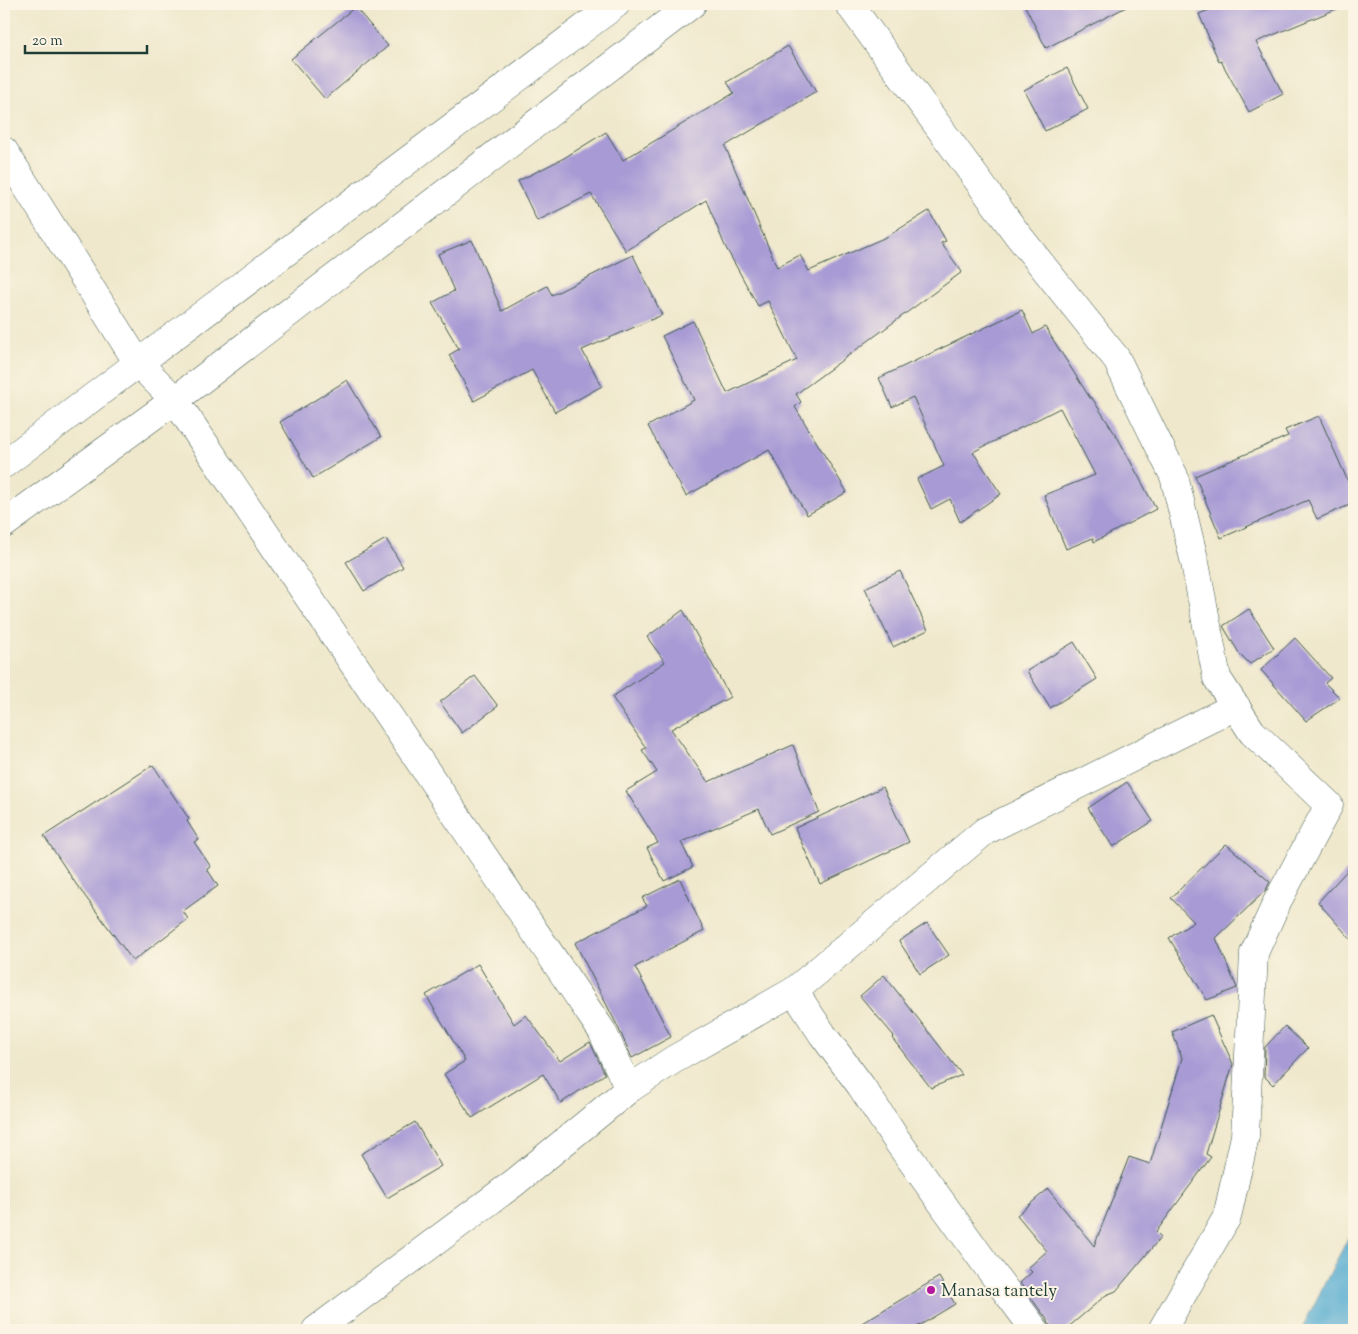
<svg xmlns="http://www.w3.org/2000/svg" width="1358" height="1334" viewBox="0 0 1358 1334" font-family="'Sorts Mill Goudy',serif">
  <style>
    .water { fill: #52abd0; stroke: #387482 }
    .building { fill: #a89bd5 }
    .lines { fill: none; stroke-linecap: round; stroke-linejoin: round }
    .street-casing { stroke: #3e574b; stroke-width: 29 }
    .street { stroke: #fff; stroke-width: 28 }
    .poi-dot { fill: #b5179e; stroke: #fcf5e5; stroke-width: 2 }
    .labels { text-anchor: middle; stroke-width: 4; stroke-linejoin: round; paint-order: stroke }
    .poi-label { font-size: 18px; fill: #1f3d34; stroke: #fcf5e5; text-anchor: start }
  </style>
  <rect width="100%" height="100%" fill="#fcf5e5"/>
  <filter id="ink" filterUnits="userSpaceOnUse"><feTurbulence type="fractalNoise" baseFrequency=".02" numOctaves="2"/><feDisplacementMap in="SourceGraphic" scale="10" xChannelSelector="R" yChannelSelector="G"/><feConvolveMatrix kernelMatrix="1 2 1 2 8 2 1 2 1" color-interpolation-filters="sRGB"/></filter>
  <filter id="wash" filterUnits="userSpaceOnUse"><feTurbulence type="fractalNoise" baseFrequency=".0096" numOctaves="4" result="noise"/><feDisplacementMap in="SourceGraphic" scale="20" xChannelSelector="R" yChannelSelector="G"/><feGaussianBlur stdDeviation="1.12" result="paint"/><feColorMatrix in="noise" values="0 0 0 0 0 0 0 0 0 0 0 0 0 0 0 0 0 1.4 0 .05"/><feComposite in="paint" operator="in"/></filter>
  <g filter="url(#wash)">
    <rect width="100%" height="100%" fill="#efe8cc"/>
    <path class="water" d="M1354 1229V1330H1301L1348 1238Z"/>
    <g id="blocks">
      <g class="building">
        <path d="M1024 4H1132L1046 48Z"/>
        <path d="M1223 4H1346V5L1256 42 1283 94 1249 112 1221 61 1219 62 1199 14Z"/>
        <path d="M355 7 388 46 325 99 291 59Z"/>
        <path d="M788 46 816 92 725 146 777 267 800 255 809 271 886 237 929 211 946 241 941 243 962 272 796 394 801 402 795 407 847 492 807 515 769 450 686 496 648 426 694 400 662 336 693 321 727 393 797 360 768 301 758 306 725 246 706 200 626 251 591 194 537 221 518 181 564 158 606 132 623 160 734 93 727 82Z"/>
        <path d="M1067 68 1088 109 1045 131 1024 90Z"/>
        <path d="M472 240 502 311 547 286 552 295 633 255 662 315 582 350 602 386 555 412 532 370 474 401 449 355 459 349 432 303 454 291 438 254Z"/>
        <path d="M1022 310 1033 334 1045 327 1090 398H1092L1119 440 1156 509 1094 542 1093 538 1066 549 1044 495 1095 475 1060 408 973 452 1001 494 960 522 950 499 931 509 917 479 944 466 913 397 892 407 879 378Z"/>
        <path d="M347 380 381 437 313 478 280 422Z"/>
        <path d="M1319 416 1354 495V503L1317 519 1308 500 1221 538 1195 476 1288 436 1285 430Z"/>
        <path d="M386 539 403 567 364 591 346 562Z"/>
        <path d="M900 571 928 630 893 647 865 588Z"/>
        <path d="M1249 609 1274 648 1250 664 1239 653 1223 626Z"/>
        <path d="M683 610 730 697 671 729 708 782 793 745 819 812 770 834 759 809 681 842 693 867 664 881 647 848 658 843 626 791 657 772 642 750 646 748 612 697 665 662 647 637Z"/>
        <path d="M1295 638 1331 678 1325 683 1340 698 1306 721 1261 670Z"/>
        <path d="M1074 642 1097 679 1050 708 1027 671Z"/>
        <path d="M475 676 498 706 462 733 440 702Z"/>
        <path d="M153 765 189 819 187 821 199 840 194 842 211 867 207 869 218 886 183 911 188 919 133 961 76 884 44 836Z"/>
        <path d="M1127 782 1153 821 1113 847 1088 808Z"/>
        <path d="M883 787 909 842 820 884 795 828Z"/>
        <path d="M1226 844 1270 882 1266 890 1216 938 1237 988 1207 1000 1169 938 1194 922 1171 898Z"/>
        <path d="M1354 863V943L1318 902Z"/>
        <path d="M680 879 704 931 635 967 671 1037 632 1058 617 1025 575 943 647 906 642 898Z"/>
        <path d="M927 923 949 955 920 974 899 941Z"/>
        <path d="M478 964 514 1024 526 1015 560 1061 590 1042 605 1074 561 1103 543 1074 472 1118 444 1074 465 1061 426 995Z"/>
        <path d="M884 975 945 1053 962 1075 931 1088 892 1038 894 1036 860 996Z"/>
        <path d="M1211 1015 1233 1064 1206 1154 1211 1157 1156 1232 1161 1237 1116 1291 1106 1295 1065 1330H1051L1048 1321 1020 1283 1032 1272 1028 1268 1047 1251 1017 1215 1048 1189 1094 1246 1129 1157 1150 1164 1182 1058 1172 1032Z"/>
        <path d="M1285 1026 1308 1048 1273 1085 1264 1076 1265 1047Z"/>
        <path d="M415 1122 441 1166 387 1198 361 1154Z"/>
        <path d="M939 1277 955 1304 912 1330H850Z"/>
      </g>
    </g>
  </g>
  <g filter="url(#ink)">
    <use href="#blocks" fill-opacity="0" stroke="#3e574b" stroke-width="1"/>
    <g class="lines">
      <defs>
        <g id="street">
          <path d="M849 4 1017 234 1116 358 1174 476 1195 563 1217 678 1252 732 1329 805 1277 902 1254 953 1245 1136 1227 1217 1162 1330"/>
          <path d="M4 151 138 363 175 400 602 1031 629 1089 514 1183 316 1330"/>
          <path d="M4 464 616 4"/>
          <path d="M4 524 175 400 692 4"/>
          <path d="M794 991 985 831 1236 706"/>
          <path d="M629 1089 673 1060 794 991 823 1035 861 1086 896 1139 985 1263 1035 1330"/>
        </g>
      </defs>
      <use href="#street" class="street-casing"/>
      <use href="#street" class="street"/>
    </g>
  </g>
  <circle class="poi-dot" cx="931" cy="1290" r="5"/>
  <g class="labels">
    <g class="poi-label">
      <text x="941" y="1296">Manasa tantely</text>
    </g>
  </g>
  <rect width="1358" height="1334" fill="none" stroke="#fcf5e5" stroke-width="20"/>
  <path d="M25 45v8h122v-8" fill="none" stroke="#1f3d34" stroke-width="2.5"/>
  <text x="32" y="45" font-size="15" fill="#1f3d34" stroke="#fcf5e5" stroke-width="4" paint-order="stroke">20 m</text>
</svg>
